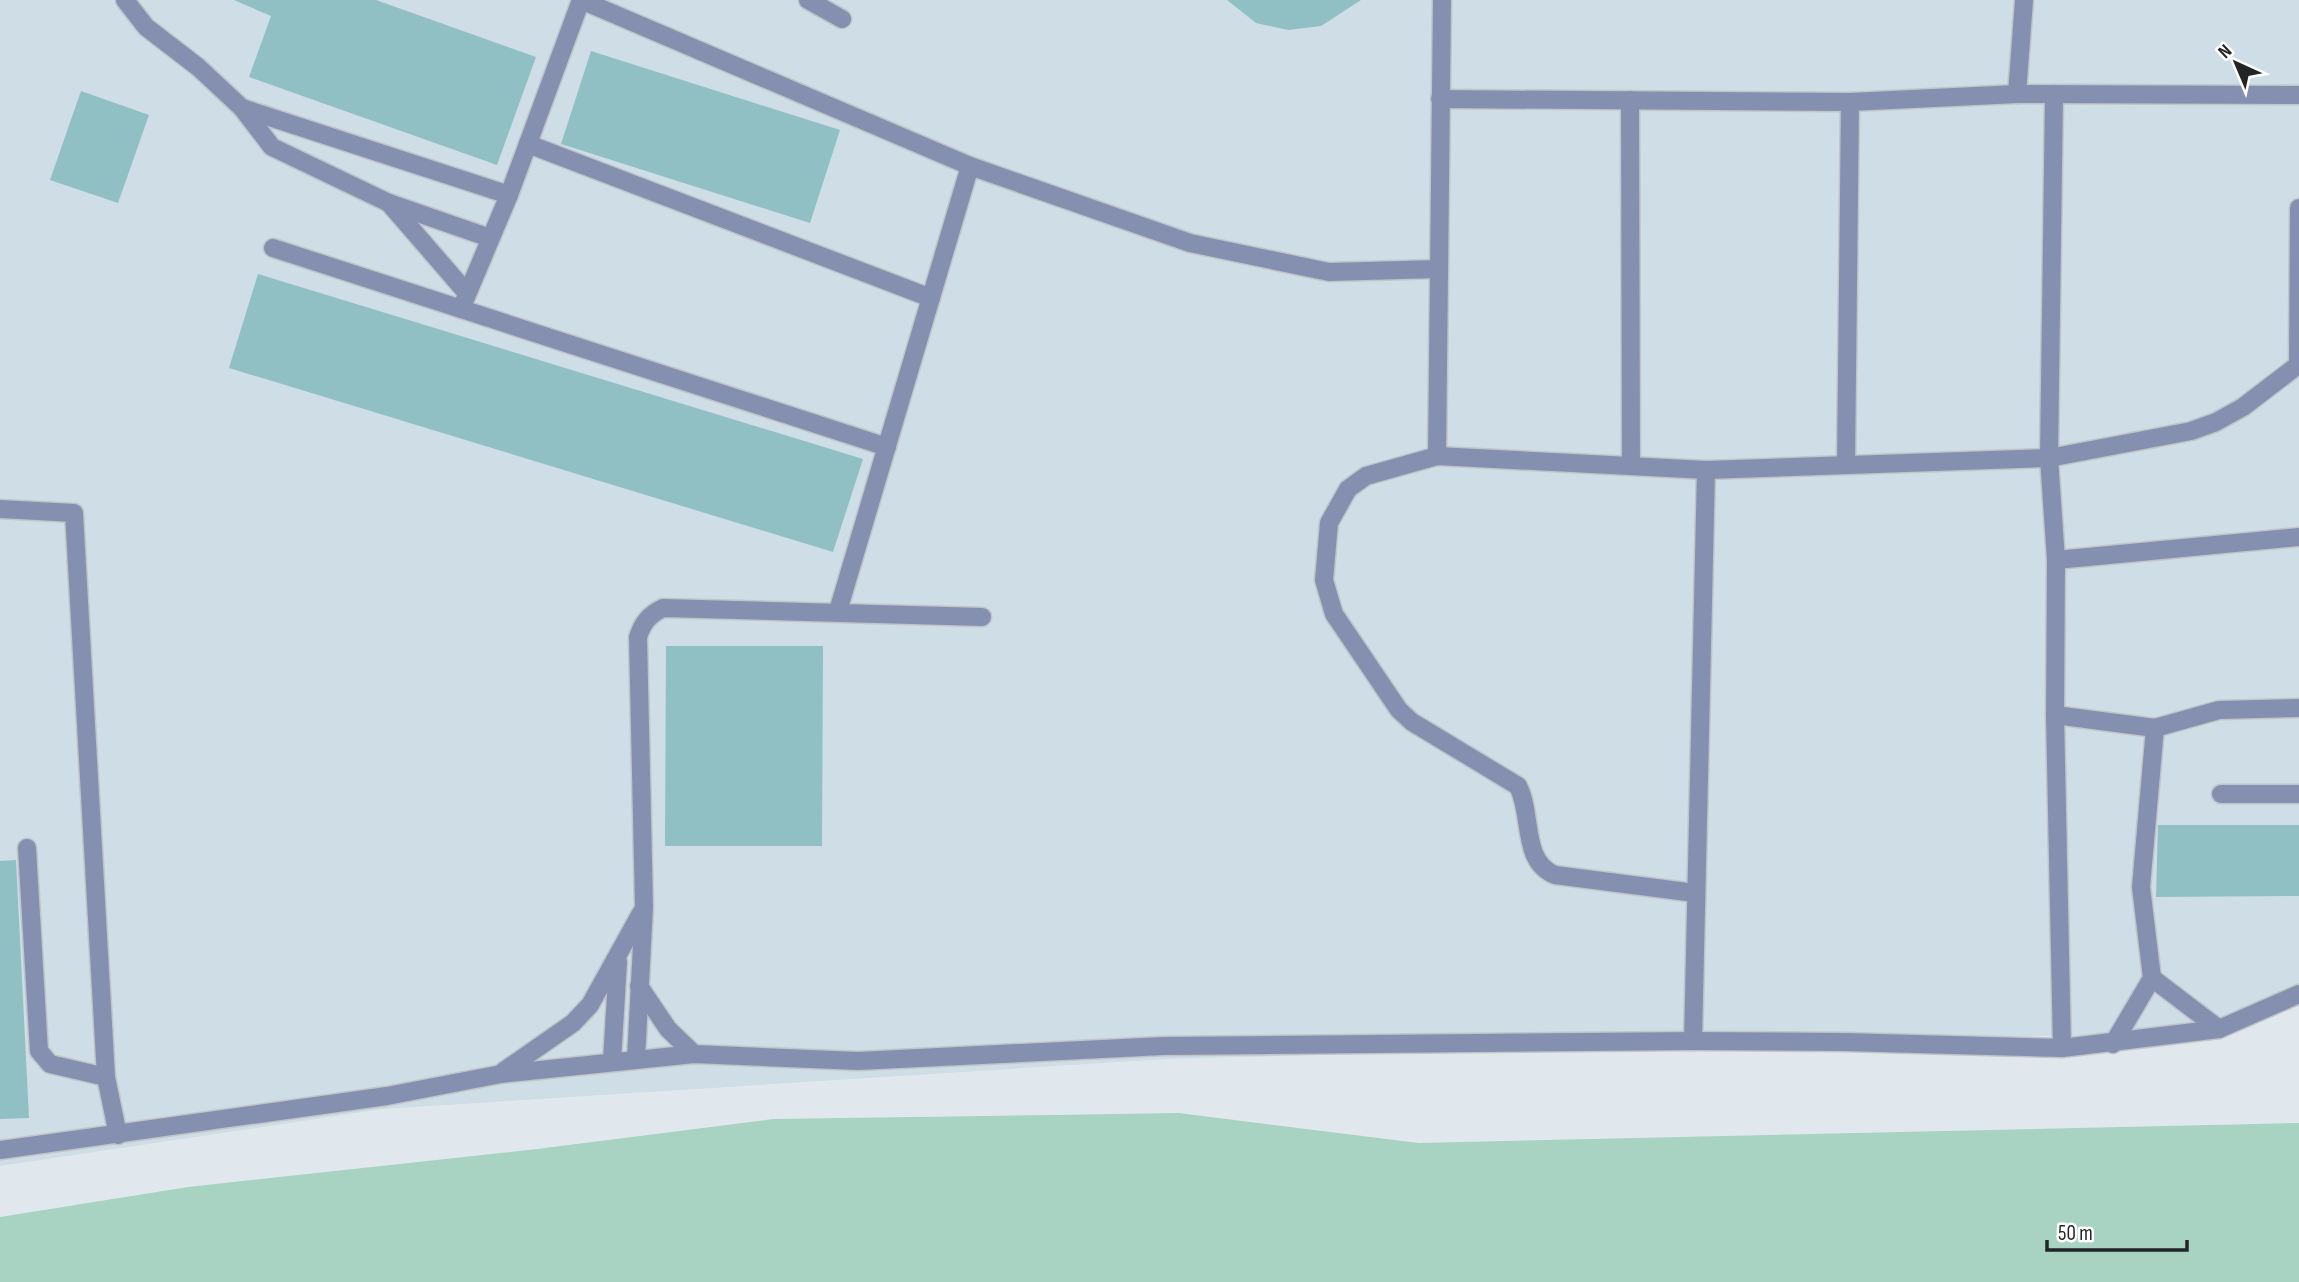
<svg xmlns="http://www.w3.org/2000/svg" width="2299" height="1282" viewBox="0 0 2299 1282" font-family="'Sofia Sans Condensed',sans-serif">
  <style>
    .built { fill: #cedde6 }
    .water { fill: #a8d3c3 }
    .building { fill: #90c0c4 }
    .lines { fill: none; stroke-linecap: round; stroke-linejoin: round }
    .minor-casing { stroke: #bfc5c9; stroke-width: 21 }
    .minor { stroke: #8590b0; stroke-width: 18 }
  </style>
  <rect width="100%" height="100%" fill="#e1e8ed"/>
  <path class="built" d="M0 0H2299V985L2199 1029 2161 1033 1166 1059 383 1109 0 1166Z"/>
  <path class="water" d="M1179 1113 1419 1143 2299 1123V1282H0V1217L188 1187 537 1149 773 1119Z"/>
  <g class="building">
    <path d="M234 0H376L536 57 497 165 249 77 271 16Z"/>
    <path d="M1227 0H1361L1321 26 1288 30 1256 23Z"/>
    <path d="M591 51 840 130 810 223 561 144Z"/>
    <path d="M81 91 149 115 118 203 50 180Z"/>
    <path d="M258 274 863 459 833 552 229 368Z"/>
    <path d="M666 646H823L822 846H665Z"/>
    <path d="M2158 825H2299V896L2156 897Z"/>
    <path d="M16 860 29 1118 0 1119V861Z"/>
  </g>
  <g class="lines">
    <defs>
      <g id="minor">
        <path d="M125 0 146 27 198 67 242 108 272 147 389 203 490 238"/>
        <path d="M581 0 970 166 1190 243 1329 272 1439 269"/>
        <path d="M808 0 842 19"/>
        <path d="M2017 94 2024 0"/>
        <path d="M2054 94 2049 458 2056 560 2055 715 2062 1048"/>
        <path d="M1440 99 1850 102 2017 94 2299 95"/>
        <path d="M1630 100 1631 466"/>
        <path d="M242 108 509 195"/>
        <path d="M528 144 931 298"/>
        <path d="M389 203 466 292"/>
        <path d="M273 248 887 447"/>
        <path d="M461 309 509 195 581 0"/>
        <path d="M1437 456 1442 0"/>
        <path d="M1846 464 1850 102"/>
        <path d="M0 509 74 513 106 1077 118 1135"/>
        <path d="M2056 560 2299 537"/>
        <path d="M838 611 970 166"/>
        <path d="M2055 715 2155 728 2141 887 2152 978 2113 1044"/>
        <path d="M2155 728 2219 710 2299 708"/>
        <path d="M2221 794H2299"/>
        <path d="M27 848 39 1051 50 1064 106 1077"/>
        <path d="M1695 893 1555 875C1521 861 1533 815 1518 786L1412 722 1399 710 1334 614 1324 580 1329 523 1348 489 1366 476 1437 456 1706 470 2049 458 2191 431 2216 422 2243 407 2298 365 2299 208"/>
        <path d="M2152 978 2219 1029"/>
        <path d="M639 986 668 1029 694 1054"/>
        <path d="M1693 1041 1706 470"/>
        <path d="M636 1059 644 907 638 637C643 622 649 615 663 608L982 617"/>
        <path d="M612 1061 618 962"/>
        <path d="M504 1071 573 1023 590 1005 641 913"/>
        <path d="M0 1150 387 1096 501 1074 694 1054 858 1061 1163 1046 1693 1041 1844 1042 2062 1048 2219 1029 2299 994"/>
      </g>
    </defs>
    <use href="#minor" class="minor-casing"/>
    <use href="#minor" class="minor"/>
  </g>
  <g transform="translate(2236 63) rotate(316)" stroke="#ffffff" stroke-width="5" paint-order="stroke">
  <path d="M0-5L12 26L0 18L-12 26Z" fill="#222426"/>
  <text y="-10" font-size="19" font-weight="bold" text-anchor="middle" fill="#222426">N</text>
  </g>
  <path d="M2047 1240v10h140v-10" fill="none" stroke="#222426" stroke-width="3.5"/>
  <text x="2058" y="1240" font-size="21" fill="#222426" stroke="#ffffff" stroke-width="5" paint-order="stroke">50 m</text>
</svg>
